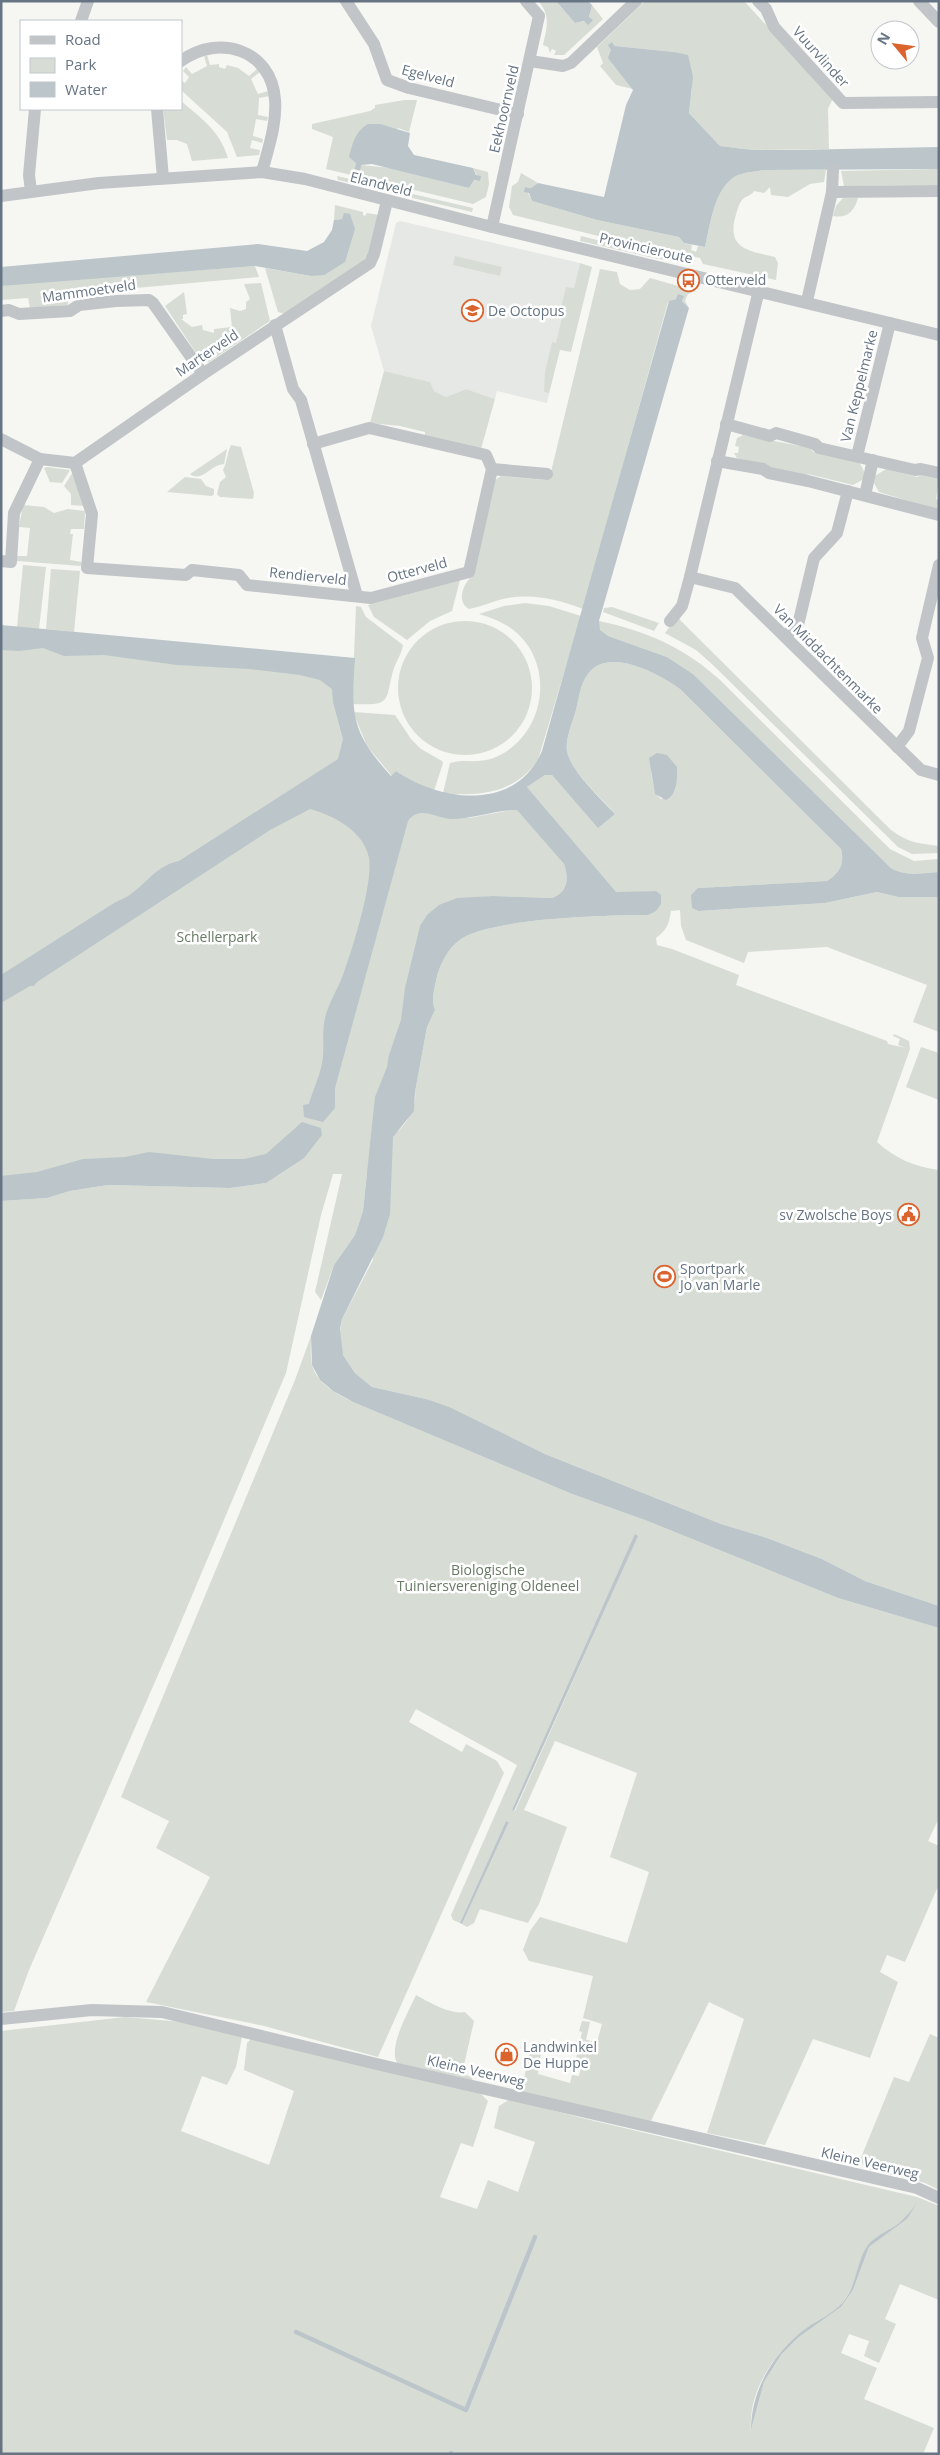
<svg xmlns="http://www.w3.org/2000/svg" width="940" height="2455" viewBox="0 0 940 2455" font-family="'Open Sans',sans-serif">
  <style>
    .built { fill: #e6e8e6 }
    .green { fill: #d7ddd4; fill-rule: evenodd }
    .water { fill: #bbc5ca }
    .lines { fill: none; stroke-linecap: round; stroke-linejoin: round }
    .stream { stroke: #bbc5ca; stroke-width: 4.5 }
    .street { stroke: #c1c5c8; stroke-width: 12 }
    .labels { text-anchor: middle; stroke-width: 5; stroke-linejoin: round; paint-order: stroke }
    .street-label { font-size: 14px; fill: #667483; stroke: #fff }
    .poi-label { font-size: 14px; fill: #667483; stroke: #fff; text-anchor: start }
    .park-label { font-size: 14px; fill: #687a65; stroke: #fff }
  </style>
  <rect width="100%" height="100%" fill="#f6f6f3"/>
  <path class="built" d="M400 221 580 263 547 403 497 391 495 399 466 389 446 397 434 391 429 382 384 371 371 326 396 223Z"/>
  <g class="green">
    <path d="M538 1H556L575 23 592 20 589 17 592 5 603 19 564 55H554L556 51 552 49 550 53 548 47 543 45C547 28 551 15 538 1Z"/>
    <path d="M645 1H744L833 98 828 109 829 149 753 150 720 146 689 113 692 88 674 52 615 46 612 42 611 49 633 89 616 85 600 66 603 63 597 47Z"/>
    <path d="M207 55 210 65 219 64V67L225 69 227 65 238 68 249 76 257 69 260 72 251 79 258 94 268 91 270 96 259 98 258 115 268 117 267 121 256 119 253 136 263 139 262 143 252 140 250 148 260 150 259 155 237 157 227 132 181 90V80L185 83 189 77 183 71 186 67 192 74 207 66 204 56Z"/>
    <path d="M405 100H417L409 132 398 128 361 165 392 168 469 188 474 180 480 181 473 168 488 172 489 184 486 197 473 204 326 169 333 137 312 129V124L370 111 375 108V105Z"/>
    <path d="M181 101C201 118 220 131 228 158L192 161 187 144 177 140H167L163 109H181Z"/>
    <path d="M939 169V185L844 186 841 171Z"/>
    <path d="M763 170H826L824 182 810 184 788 197 771 195 770 187 764 193 754 191C751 196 745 196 742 200 738 205 737 212 735 218 727 250 751 251 775 257L778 263 776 280 703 264 700 258 681 254 680 256 513 215 509 207 512 186 518 182 521 173 538 183 531 188 525 187 532 201 597 220 679 237 684 243 692 245 691 250 696 252 698 246 705 247C710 226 714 188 736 176 744 172 754 172 763 170Z"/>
    <path d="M337 176 401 191V195L338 180Z"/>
    <path d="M404 192 473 208 472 212 404 196Z"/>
    <path d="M843 198H858C855 210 847 219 833 216L836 206Z"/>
    <path d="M335 205 363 212V215L365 216 367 213 379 215 368 255 364 260 285 314 278 312 265 268 311 276 342 219 334 220Z"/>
    <path d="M581 236 670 258 673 260 658 259 580 241Z"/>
    <path d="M455 256 502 267 500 276 453 265Z"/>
    <path d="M580 263 592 267 571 352 560 350 549 393 544 392 545 372 552 342 556 343 563 313 560 312 566 287 574 288Z"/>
    <path d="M255 266 259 277 68 294V305L30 308 28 298 1 300V286L13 284Z"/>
    <path d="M600 269 617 272 620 284 630 290 640 289 650 278 696 291 688 294 685 301 689 308 682 301 683 296 668 302 583 609C557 599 530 593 503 599 491 602 480 607 469 609 456 602 463 584 472 576L494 481 501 476 545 480 550 476Z"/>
    <path d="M261 283 270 321 209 362 200 359 165 306 184 292 187 314 183 315V319H181L192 327 202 325 203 330 214 333V329L232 327 230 308 240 311 246 309V302L250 299 244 284Z"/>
    <path d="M384 371 430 382 434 391 446 397 466 389 495 399 481 449 425 435V432L400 426 370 423Z"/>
    <path d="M743 435 811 448 813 452 859 462 865 473 864 479 853 485 808 474 803 476 768 468 766 465 737 458 734 453H738L739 447 735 446 737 438Z"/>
    <path d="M231 445 241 447 254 493 253 499 220 497 217 494 220 482 226 477 223 470C227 462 227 454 231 445Z"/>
    <path d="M227 449 224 464C210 465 202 483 190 474Z"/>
    <path d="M47 467 70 470 62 483 50 482 44 468Z"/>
    <path d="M886 469 917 477 921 475 939 479 936 499 939 501V510L879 492 874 483 875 476Z"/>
    <path d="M73 472 84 506 71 505V494L64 486Z"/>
    <path d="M185 477 201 479 206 486 214 489V494L212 496 167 492Z"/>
    <path d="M23 505 44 507 54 513 68 509 85 511 84 529H71L70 534H73L70 560 82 562 81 566 17 561V556H27L30 528 19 527Z"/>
    <path d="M23 565 46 567 39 629 17 627Z"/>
    <path d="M51 569 80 571 74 632 46 629Z"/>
    <path d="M460 580 452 611 430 621 407 640 374 617 368 605Z"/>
    <path d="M525 603 549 606 581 616 538 760C515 793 480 797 443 793L450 763C468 758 480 766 502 754 544 731 554 669 519 635 508 624 493 618 479 614L504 606Z"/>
    <path d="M356 606 361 607 366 617 403 645C402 653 397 660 394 668 384 700 395 706 352 704Z"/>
    <path d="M612 607 659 623 654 631 603 612 604 608Z"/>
    <path d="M677 617 891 830C909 843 917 843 939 846V853L912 854 898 847 713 665 696 650 665 633Z"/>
    <path d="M599 621C647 631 685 648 720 680L890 849 914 861 939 859V872C922 873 906 877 891 868L693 674 667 657 602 634 599 629Z"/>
    <circle cx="465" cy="688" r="67"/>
    <path d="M1 636 340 668 352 767 469 818 517 809 564 864C569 879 568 892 552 898L492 896 447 902 397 1132C408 1122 417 1107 415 1092L427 1027 435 1010C431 1000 434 991 436 981 439 965 448 948 461 939 492 918 608 915 648 915L656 891 616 893 527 787 545 775H552L598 827 615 814C601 797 571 772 567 751 565 740 573 721 576 710 579 698 580 684 588 674 608 646 659 674 680 689L841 849C845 865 839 873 827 881L698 888 699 911 825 903 877 892 898 897H939V1032L913 1022 927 985 827 947 748 952 744 963 686 940 681 926 680 910 671 911C669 924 667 930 656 938L657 945 672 949 739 975 736 985 887 1041 888 1044 906 1048 898 1045 900 1039 893 1036 894 1034 909 1041 910 1049 877 1142C895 1158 914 1167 939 1170V1606L865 1581 822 1559 767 1538 721 1524 545 1454 426 1399 372 1387 355 1373 343 1355 339 1338 342 1319 373 1260 367 1173 363 1211 355 1235 334 1265 321 1300 315 1292 342 1174H333L321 1215 286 1373 172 1643 29 1970 14 2011 1 2012V1201L47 1198 70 1191 108 1185 230 1188 266 1183H1ZM677 767 675 790 661 799 655 793 651 772Z"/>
    <path d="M353 712 395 715 411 739 421 749 442 761 443 763 434 791 410 781 396 771 392 776 367 746Z"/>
    <path d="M921 1047 939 1053V1100L906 1087Z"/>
    <path d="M311 1336C311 1345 310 1356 312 1365 317 1384 337 1394 353 1402L572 1494 645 1520 838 1598 939 1628V1818L928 1841 939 1846V1884L905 1962 887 1955 880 1972 898 1982 870 2058 813 2039 765 2145 707 2133 744 2019 709 2002 651 2121 521 2092 531 2046 542 2047 538 2074 570 2083 572 2075 579 2076 582 2062 576 2059 582 2032 579 2031 582 2021 590 2022 586 2040 597 2042 602 2024 583 2018 593 1976 529 1961 523 1950 530 1931 540 1917 627 1943 649 1872 610 1857 637 1773 555 1741 524 1810 567 1827 539 1904 528 1923 480 1909 474 1923 467 1927 462 1924 509 1822 506 1821 460 1923 453 1920 451 1915 517 1765 416 1709 409 1722 462 1752 466 1744 497 1761 504 1773 378 2057 264 2026 146 2002 210 1877 156 1848 169 1821 121 1797 295 1380ZM638 1535 515 1811 512 1810Z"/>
    <path d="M416 1995C429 2002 450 2015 465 2012L474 2021 462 2074 473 2077 472 2080 397 2063C388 2046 409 2011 416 1995Z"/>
    <path d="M125 2017 183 2022 242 2037 236 2067 227 2085 202 2076 181 2131 269 2165 294 2091 244 2070 247 2043 251 2039 479 2092 488 2101 473 2147 461 2143 440 2197 477 2209 488 2180 518 2192 535 2142 494 2128 499 2106 510 2099 582 2118 917 2197 939 2206V2300L900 2284 885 2319 896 2324 879 2363 864 2356 869 2341 849 2334 841 2353 877 2368 864 2399 934 2428 923 2454H1V2031ZM916 2204 907 2219 869 2247 853 2290 841 2307 799 2337 781 2355 764 2382 751 2430C748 2389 777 2348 809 2327 820 2319 831 2315 840 2305 858 2286 855 2265 868 2246 874 2237 883 2234 892 2228 902 2222 909 2213 916 2204Z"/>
    <path d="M930 2034 939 2038V2190L925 2183 865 2168 860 2160 894 2077 909 2082Z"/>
  </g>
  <g class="water">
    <path d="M556 1H588L592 5 589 17 593 20 588 25 584 21 575 23Z"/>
    <path d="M612 42 615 46 674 52 688 55 693 77 689 113 720 146 753 150H793L939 147V169L763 170C754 172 744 172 736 176 714 188 710 226 705 247L684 243 679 237 597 220 532 201 529 193 524 192 525 187 531 188 538 183 604 197 626 105 633 90 608 58 611 50 608 45Z"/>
    <path d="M368 124H380L410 133 408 146 414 155 473 168 476 175 481 176 480 181 474 180 469 188 372 164 361 165 360 171 355 169 356 163 349 157C353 142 355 132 368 124Z"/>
    <path d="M344 213 350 214 355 229 345 262 324 275 311 276 255 266 1 286V267L258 244 307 251 324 242 332 230 334 220 342 219Z"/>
    <path d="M678 294 684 296 682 301 689 308 599 621 600 630 608 636 667 657 693 674 891 868C906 877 922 873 939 872V897H898L877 892 825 903 699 911 692 908 691 895 698 888 827 881C839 873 845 865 841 849L680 689C659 674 608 646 588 674 580 684 579 698 576 710 573 721 565 739 567 751 570 770 601 799 615 814L598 828 552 775H545L527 787 616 892 656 891 661 895V904L656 911 648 915C608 915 492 918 461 939 448 948 439 965 436 981 434 991 431 1000 435 1010L427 1027 415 1092 414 1111 393 1137 390 1214 383 1237 342 1319 340 1329 343 1355 355 1373 372 1387 426 1399 449 1407 545 1454 721 1524 767 1538 822 1559 865 1581 939 1606V1628L838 1598 645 1520 572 1494 353 1402 333 1391 320 1380 312 1365 311 1336 334 1265 355 1235 363 1211 375 1097 387 1067 389 1055 401 1020 405 988 420 926 427 915 439 905 457 898 493 896 552 898C568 892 569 879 564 864L517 810C495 810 474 819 451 819 435 818 419 805 408 821L335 1088V1108L323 1122 304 1117 303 1105 309 1104C313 1089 322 1072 323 1056 324 1044 322 1031 325 1018 329 1001 340 986 345 969 354 944 373 882 369 858 364 831 333 815 310 809L270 830 37 982 34 986H30L1 1003V975L114 903C119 900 126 898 131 894 149 881 156 866 179 861L338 759 343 739 333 702 332 689 320 680 300 675 249 669 177 665 104 655 64 656 43 648 19 651 1 650V625L355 658C351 715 351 732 391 776L396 771C441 802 516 812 542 751L669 301 676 299Z"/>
    <path d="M657 753 667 755 677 767C677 778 678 794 666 800L655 794 649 758Z"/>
    <path d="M302 1122 321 1128 322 1135 304 1158 266 1183 230 1188 108 1185 70 1191 47 1198 1 1201V1176L37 1172 83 1159 125 1157 149 1152 213 1159H244L266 1154Z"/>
    <path d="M635 1534 638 1536 514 1811 512 1810Z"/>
    <path d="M506 1821 509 1822 462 1924 460 1923Z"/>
    <path d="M917 2203 907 2219 869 2247 853 2290 841 2307 799 2337 781 2355 764 2382 751 2430C751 2389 775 2350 808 2327 820 2319 832 2314 842 2303 858 2285 855 2263 868 2245 876 2235 889 2231 899 2223 906 2217 911 2210 917 2203Z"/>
  </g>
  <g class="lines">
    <g class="stream">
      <path d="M296 2332 466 2410 535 2237"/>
      <path d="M451 2454V2453"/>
    </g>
    <g class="street">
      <path d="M346 1 374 44 387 80 409 88 518 114"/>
      <path d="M758 1 766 9 774 27 843 103 939 102"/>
      <path d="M919 1 939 22"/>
      <path d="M81 21 88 1"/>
      <path d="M181 61C219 33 272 50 275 100 277 124 268 149 262 172"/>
      <path d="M530 61 563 66 571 63 636 1"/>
      <path d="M157 109 163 178"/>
      <path d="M31 191 29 175 35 109"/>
      <path d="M832 192 833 170"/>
      <path d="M1 196 99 183 262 172 305 179 492 227 939 335"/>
      <path d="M492 227 539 16 526 1"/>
      <path d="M807 301 832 192 939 191"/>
      <path d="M1 311 9 310 19 314 70 311 79 305 116 301 149 300 153 303 203 374"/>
      <path d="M275 325 293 389 301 400 357 596"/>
      <path d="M726 424 770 436 776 433 815 444 819 448 915 470 921 469 939 473"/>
      <path d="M1 439 40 459 75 463 203 374 370 263 374 254 387 201"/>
      <path d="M857 456 890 323"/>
      <path d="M717 461 763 469 769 473 808 481 939 515"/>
      <path d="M75 463 92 514 87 568 186 575 192 570 239 575 247 585 371 598 469 572 492 469 486 455 369 428 313 444"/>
      <path d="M492 469 547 474"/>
      <path d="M865 495 873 460"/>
      <path d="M1 561 11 562 14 513 40 459"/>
      <path d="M690 577 735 588 921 770 939 775"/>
      <path d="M670 621 682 606 690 577 759 290"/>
      <path d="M785 636 798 625 814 558 837 533 848 491"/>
      <path d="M897 747 909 731 928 658 922 638 939 565"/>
      <path d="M1 2019 92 2010 162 2012 385 2066 917 2188 939 2198"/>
    </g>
  </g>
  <defs>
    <symbol id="bus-ring" viewBox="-11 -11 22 22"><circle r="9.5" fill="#fff" stroke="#db632e" stroke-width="1.5"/><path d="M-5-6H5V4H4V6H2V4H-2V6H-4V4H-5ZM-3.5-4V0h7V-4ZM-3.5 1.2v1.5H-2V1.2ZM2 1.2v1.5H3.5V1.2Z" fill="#db632e"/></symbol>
    <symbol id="school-ring" viewBox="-11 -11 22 22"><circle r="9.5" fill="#fff" stroke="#db632e" stroke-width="1.5"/><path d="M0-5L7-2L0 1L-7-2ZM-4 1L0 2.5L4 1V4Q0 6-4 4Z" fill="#db632e"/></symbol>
    <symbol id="civic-ring" viewBox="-11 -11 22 22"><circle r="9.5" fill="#fff" stroke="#db632e" stroke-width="1.5"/><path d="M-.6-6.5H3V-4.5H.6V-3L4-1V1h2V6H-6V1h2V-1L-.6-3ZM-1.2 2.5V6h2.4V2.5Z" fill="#db632e"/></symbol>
    <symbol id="stadium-ring" viewBox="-11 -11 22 22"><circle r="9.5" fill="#fff" stroke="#db632e" stroke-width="1.5"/><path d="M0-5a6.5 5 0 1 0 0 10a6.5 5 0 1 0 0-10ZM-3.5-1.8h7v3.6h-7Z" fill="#db632e"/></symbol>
    <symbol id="shop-ring" viewBox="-11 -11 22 22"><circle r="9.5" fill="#fff" stroke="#db632e" stroke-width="1.5"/><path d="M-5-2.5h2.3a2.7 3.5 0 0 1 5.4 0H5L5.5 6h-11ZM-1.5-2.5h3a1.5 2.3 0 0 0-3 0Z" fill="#db632e"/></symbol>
  </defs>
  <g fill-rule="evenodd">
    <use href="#bus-ring" x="676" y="268" width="25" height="25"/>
    <use href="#school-ring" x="460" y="298" width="25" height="25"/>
    <use href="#civic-ring" x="896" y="1202" width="25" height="25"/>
    <use href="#stadium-ring" x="652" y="1264" width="25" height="25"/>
    <use href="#shop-ring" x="494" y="2042" width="25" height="25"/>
  </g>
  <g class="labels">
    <g class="street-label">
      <text transform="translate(821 57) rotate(48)" y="5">Vuurvlinder</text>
      <text transform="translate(428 76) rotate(15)" y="5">Egelveld</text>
      <text transform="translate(504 109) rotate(-77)" y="5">Eekhoornveld</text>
      <text transform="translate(381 184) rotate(14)" y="5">Elandveld</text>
      <text transform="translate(646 248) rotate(13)" y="5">Provincieroute</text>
      <text transform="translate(89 291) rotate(-8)" y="5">Mammoetveld</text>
      <text transform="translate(207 353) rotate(-34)" y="5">Marterveld</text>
      <text transform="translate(859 386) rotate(-76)" y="5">Van Keppelmarke</text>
      <text transform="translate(417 570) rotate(-15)" y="5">Otterveld</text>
      <text transform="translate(308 576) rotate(6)" y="5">Rendierveld</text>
      <text transform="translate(828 659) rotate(45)" y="5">Van Middachtenmarke</text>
      <text transform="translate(476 2071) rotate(13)" y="5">Kleine Veerweg</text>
      <text transform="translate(870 2163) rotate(13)" y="5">Kleine Veerweg</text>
    </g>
    <g class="poi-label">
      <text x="705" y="285">Otterveld</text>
      <text x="488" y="316">De Octopus</text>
      <text x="892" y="1220" text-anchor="end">sv Zwolsche Boys</text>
      <text x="680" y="1274">Sportpark<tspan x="680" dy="16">Jo van Marle</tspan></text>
      <text x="523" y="2052">Landwinkel<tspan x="523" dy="16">De Huppe</tspan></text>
    </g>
    <g class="park-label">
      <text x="217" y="942">Schellerpark</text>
      <text x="488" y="1575">Biologische<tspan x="488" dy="16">Tuiniersvereniging Oldeneel</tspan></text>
    </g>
  </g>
  <rect width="940" height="2455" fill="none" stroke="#667483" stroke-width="5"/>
  <rect x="20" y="20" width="162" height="90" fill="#ffffff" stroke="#c2c7cd"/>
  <rect x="30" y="36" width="25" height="8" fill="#c1c5c8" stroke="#c2c7cd"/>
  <text x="65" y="45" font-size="15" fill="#667483">Road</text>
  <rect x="30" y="58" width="25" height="15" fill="#d7ddd4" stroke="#c2c7cd"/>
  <text x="65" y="70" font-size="15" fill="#667483">Park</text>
  <rect x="30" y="82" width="25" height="15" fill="#bbc5ca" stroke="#c2c7cd"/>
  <text x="65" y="95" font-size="15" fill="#667483">Water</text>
  <g transform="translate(895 45) rotate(299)"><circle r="24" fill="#ffffff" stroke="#c2c7cd"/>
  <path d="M0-4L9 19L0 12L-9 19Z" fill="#db632e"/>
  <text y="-8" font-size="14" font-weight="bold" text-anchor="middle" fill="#667483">N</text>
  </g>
</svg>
